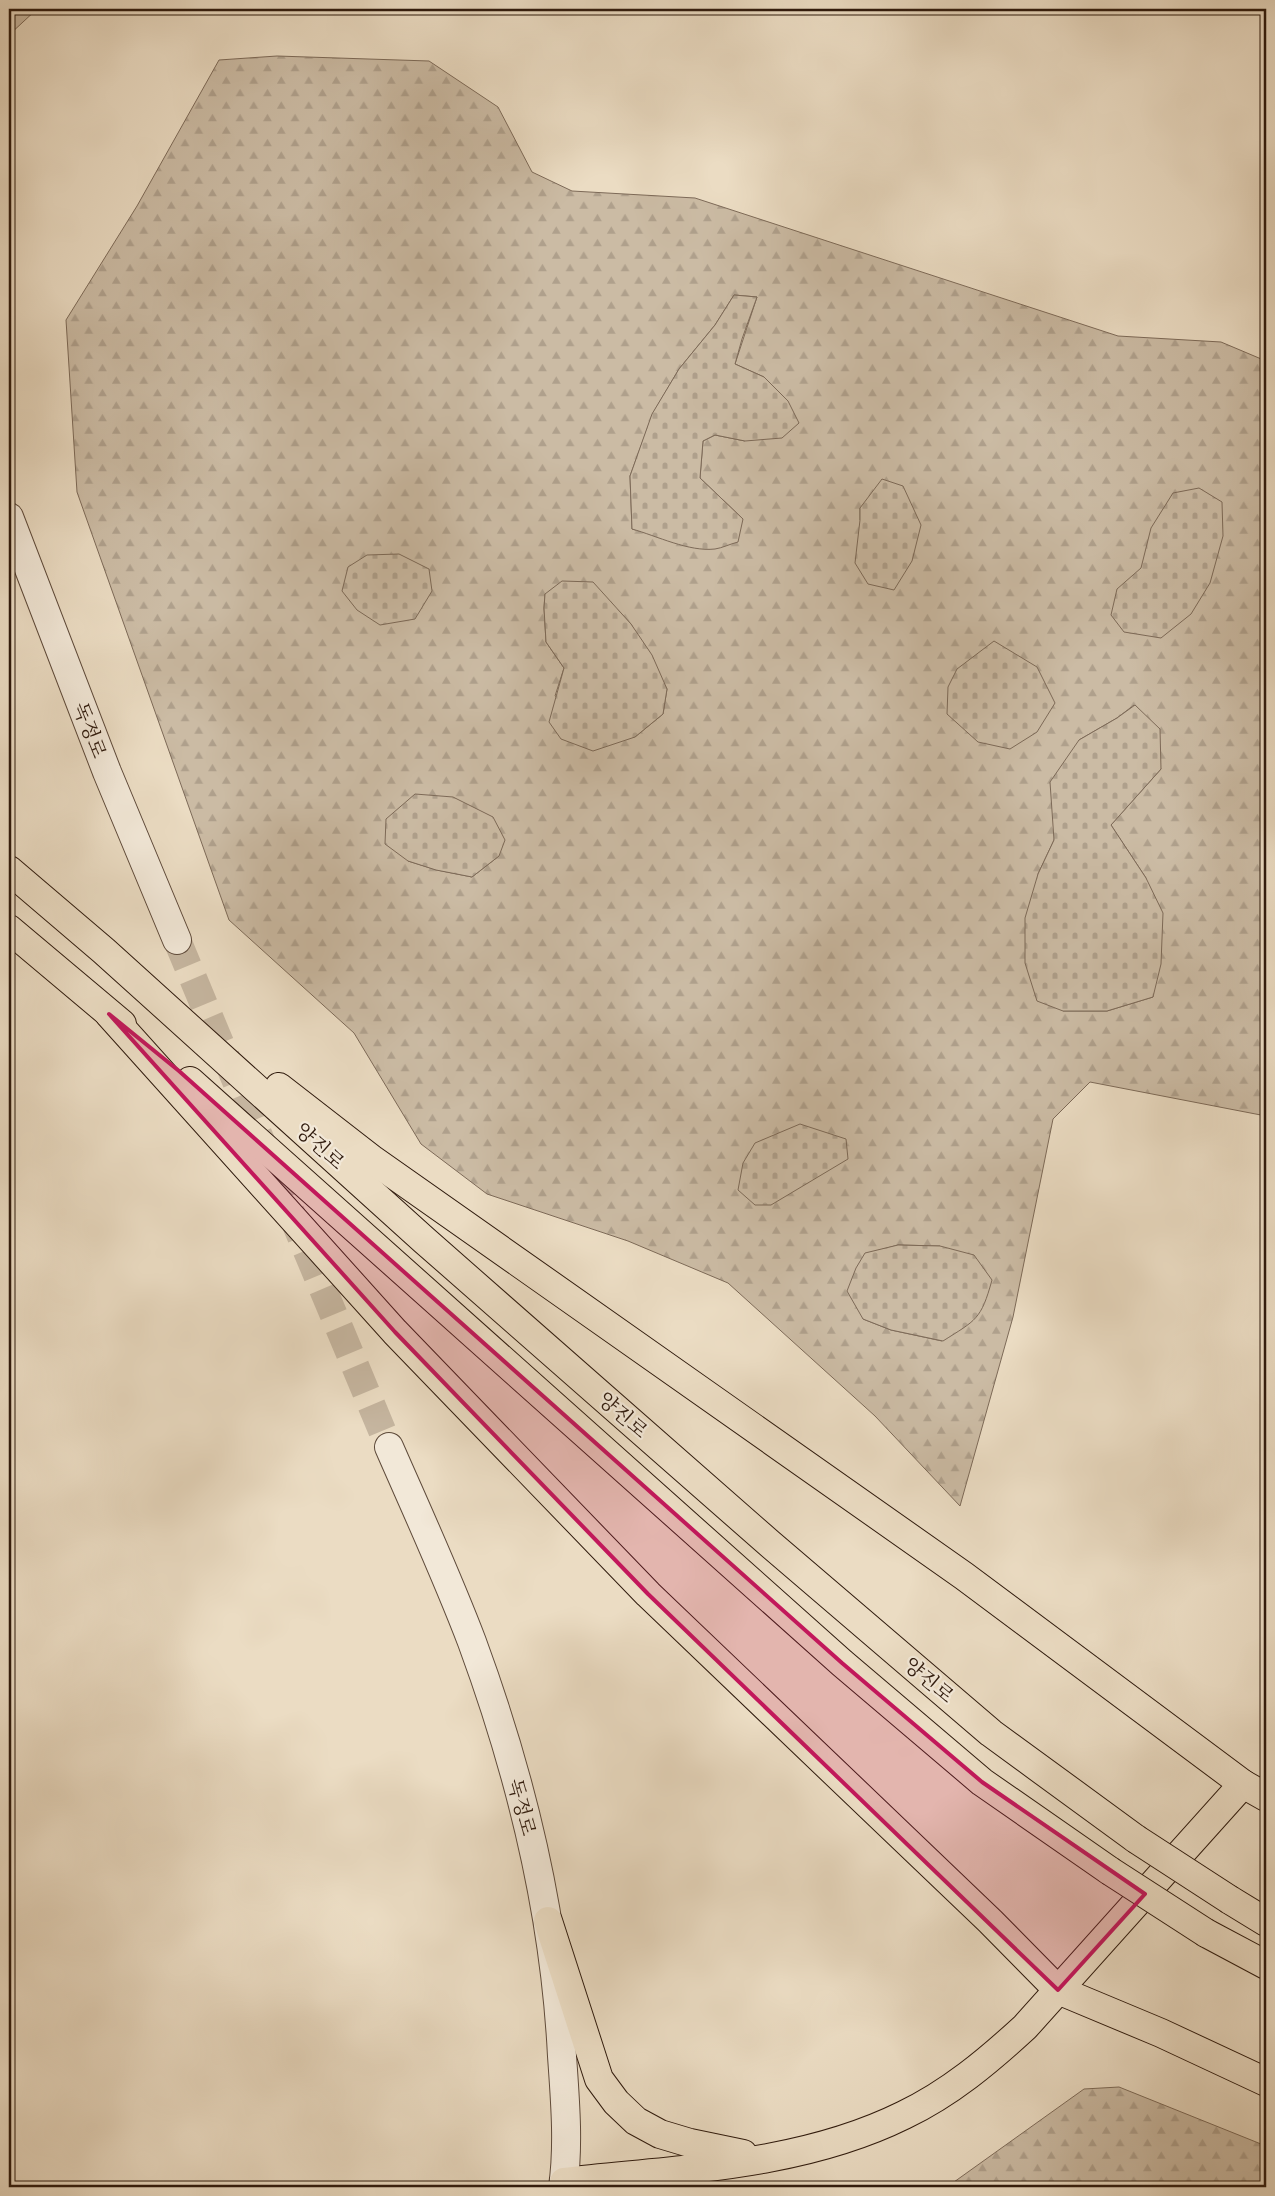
<svg xmlns="http://www.w3.org/2000/svg" width="1275" height="2196" viewBox="0 0 1275 2196" font-family="'IM FELL English','Noto Serif KR',serif">
  <style>
    .grass { fill: #cbbba4; stroke: #7d6a58 }
    .forest { fill: url(#forest-firs); stroke: #7d6a58; fill-rule: evenodd }
    .cemetery { fill: url(#cemetery-stones); stroke: #7d6a58 }
    .lines { fill: none; stroke-linecap: round; stroke-linejoin: round }
    .minor-tunnel { stroke: #c5b59f; stroke-width: 28; stroke-dasharray: 28 14; stroke-linecap: butt }
    .minor-casing { stroke: #5e4a3a; stroke-width: 30 }
    .major-casing { stroke: #2f1a0d; stroke-width: 30 }
    .minor { stroke: #f2e8d8; stroke-width: 28 }
    .major { stroke: #ebdcc3; stroke-width: 28 }
    .major-bridge-casing { stroke: #2f1a0d; stroke-width: 30; stroke-linecap: butt }
    .major-bridge { stroke: #ebdcc3; stroke-width: 28 }
    .marked { fill: #c2185b; fill-opacity: 0.2; stroke: #c2185b; stroke-width: 4; stroke-linejoin: round }
    .labels { text-anchor: middle; stroke-width: 4.5; stroke-linejoin: round; paint-order: stroke }
    .street-label { font-size: 20px; fill: #2f1a0d; stroke: #f2e8d8 }
  </style>
  <defs>
    <pattern id="forest-firs" width="22" height="20" patternUnits="userSpaceOnUse" patternTransform="scale(1.25)"><rect width="22" height="20" fill="#cbbba4"/><path d="M5 1l3.5 6h-7zM16 11l3.5 6h-7z" fill="#afa08c"/></pattern>
    <pattern id="cemetery-stones" width="16" height="16" patternUnits="userSpaceOnUse" patternTransform="scale(1.25)"><rect width="16" height="16" fill="#cbbba4"/><path d="M2 7V4a2 2 0 0 1 4 0v3zM10 15v-3a2 2 0 0 1 4 0v3z" fill="#afa08c"/></pattern>
  </defs>
  <rect width="100%" height="100%" fill="#ebdcc3"/>
  <filter id="stains"><feTurbulence type="fractalNoise" baseFrequency=".004" numOctaves="4"/><feColorMatrix values="0 0 0 0 .2 0 0 0 0 .09 0 0 0 0 .02 0 0 0 .5 -.17"/></filter>
  <radialGradient id="worn" r=".72"><stop offset=".6" stop-color="#630" stop-opacity="0"/><stop offset="1" stop-color="#630" stop-opacity=".3"/></radialGradient>
  <path class="grass" d="M9 9H37L9 35Z"/>
  <g class="forest">
    <path d="M277 56 429 61 498 107 532 172 572 191 695 198 1118 336 1221 342 1266 361V1116L1090 1082 1053 1119 1013 1317 960 1506 875 1416 728 1283 628 1241 487 1194 421 1144 354 1033 229 920 77 492 66 320 137 206 219 60ZM734 295 757 297 735 364 764 377 745 441 715 435 703 441 700 478 743 519 655 535 632 529 630 476 653 413 679 369 715 325ZM860 508 912 561 860 520ZM545 594 618 610 631 624 667 689 663 714 635 737 555 696 564 668 546 642 544 608ZM1134 705 1161 769 1111 825 1146 878 1153 997 1107 1011H1063L1038 874 1054 840 1079 740 1117 718ZM499 856 472 877 437 870 408 861ZM898 1245 940 1246 942 1341 891 1330 863 1319 865 1254Z"/>
    <path d="M1119 2087 1266 2146V2187H947L1084 2089Z"/>
  </g>
  <g class="cemetery">
    <path d="M734 295 757 297 742 339 735 364 764 377 788 401 799 423 782 438 745 441 715 435 703 441 700 478 743 519 738 542C730 544 722 548 715 549 689 552 657 536 632 529L630 476 652 414 679 369 715 325Z"/>
    <path d="M882 479 903 486 921 525 912 561 894 590 868 584 855 563 860 520V508Z"/>
    <path d="M1199 488 1222 502 1223 536 1210 583 1191 614 1161 638 1124 632 1111 615 1117 589 1141 568 1151 528 1173 493Z"/>
    <path d="M399 554 429 569 432 591 415 619 380 625 357 610 342 591 348 567 367 555Z"/>
    <path d="M562 581 593 582 631 624 652 655 667 689 663 714 635 737 593 751 561 739 549 722 564 668 546 642 544 608 545 594Z"/>
    <path d="M994 641 1037 667 1055 703 1037 732 1010 749 978 742 947 714 948 687 957 669Z"/>
    <path d="M1135 705 1160 729 1161 769 1111 825 1146 878 1163 913 1161 964 1153 997 1107 1011H1063L1037 1001 1025 963V918L1038 874 1054 840 1050 782 1079 740 1117 718Z"/>
    <path d="M415 794 453 797 493 817 505 840 499 856 472 877 436 870 408 861 385 844 386 819Z"/>
    <path d="M800 1124 846 1139 848 1159 771 1205H755L738 1190 743 1163 755 1143Z"/>
    <path d="M898 1245 940 1246 974 1255 992 1280C981 1320 976 1320 943 1341L891 1330 863 1319 847 1291 856 1268 865 1253Z"/>
  </g>
  <g class="lines">
    <path class="minor-tunnel" d="M177 940 389 1447"/>
    <defs>
      <g id="minor">
        <path d="M9 517 107 772 177 940"/>
        <path d="M389 1447C417 1511 447 1576 472 1642 521 1775 555 1915 562 2056 565 2099 569 2145 563 2187"/>
      </g>
      <g id="major">
        <path d="M9 870 104 951 424 1240 769 1543 991 1733 1136 1839"/>
        <path d="M9 929 122 1024"/>
        <path d="M109 1014 395 1332 648 1594 990 1921 1058 1990 1161 2033 1266 2082"/>
        <path d="M190 1081 842 1663 982 1782 1110 1871"/>
        <path d="M279 1087 373 1160 964 1576 1243 1784 1266 1797"/>
        <path d="M1230 1900 1266 1922"/>
        <path d="M548 1921 599 2079 616 2102 636 2121 660 2134 690 2143 743 2154"/>
        <path d="M1206 1933 1266 1965"/>
        <path d="M564 2182C677 2169 799 2167 904 2115 950 2093 988 2061 1025 2027L1243 1784"/>
      </g>
    </defs>
    <use href="#minor" class="minor-casing"/>
    <use href="#major" class="major-casing"/>
    <use href="#minor" class="minor"/>
    <use href="#major" class="major"/>
    <defs>
      <g id="major-bridge">
        <path d="M1136 1839 1230 1900"/>
        <path d="M1110 1871 1206 1933"/>
      </g>
    </defs>
    <use href="#major-bridge" class="major-bridge-casing"/>
    <use href="#major-bridge" class="major-bridge"/>
  </g>
  <path class="marked" d="M109 1014 179 1071 842 1663 982 1782 1145 1894 1058 1990 648 1594 395 1332Z"/>
  <g class="labels">
    <g class="street-label">
      <text transform="translate(90 730) rotate(69)" y="7">독정로</text>
      <text transform="translate(320 1146) rotate(42)" y="7">양진로</text>
      <text transform="translate(623 1415) rotate(41)" y="7">양진로</text>
      <text transform="translate(929 1680) rotate(40)" y="7">양진로</text>
      <text transform="translate(522 1807) rotate(75)" y="7">독정로</text>
    </g>
  </g>
  <rect width="1275" height="2196" fill="none" stroke="#ebdcc3" stroke-width="30"/>
  <rect x="10" y="10" width="1255" height="2176" fill="none" stroke="#2f1a0d" stroke-width="2.5"/>
  <rect x="15" y="15" width="1245" height="2166" fill="none" stroke="#2f1a0d"/>
  <rect width="100%" height="100%" filter="url(#stains)"/>
  <rect width="100%" height="100%" fill="url(#worn)"/>
</svg>
